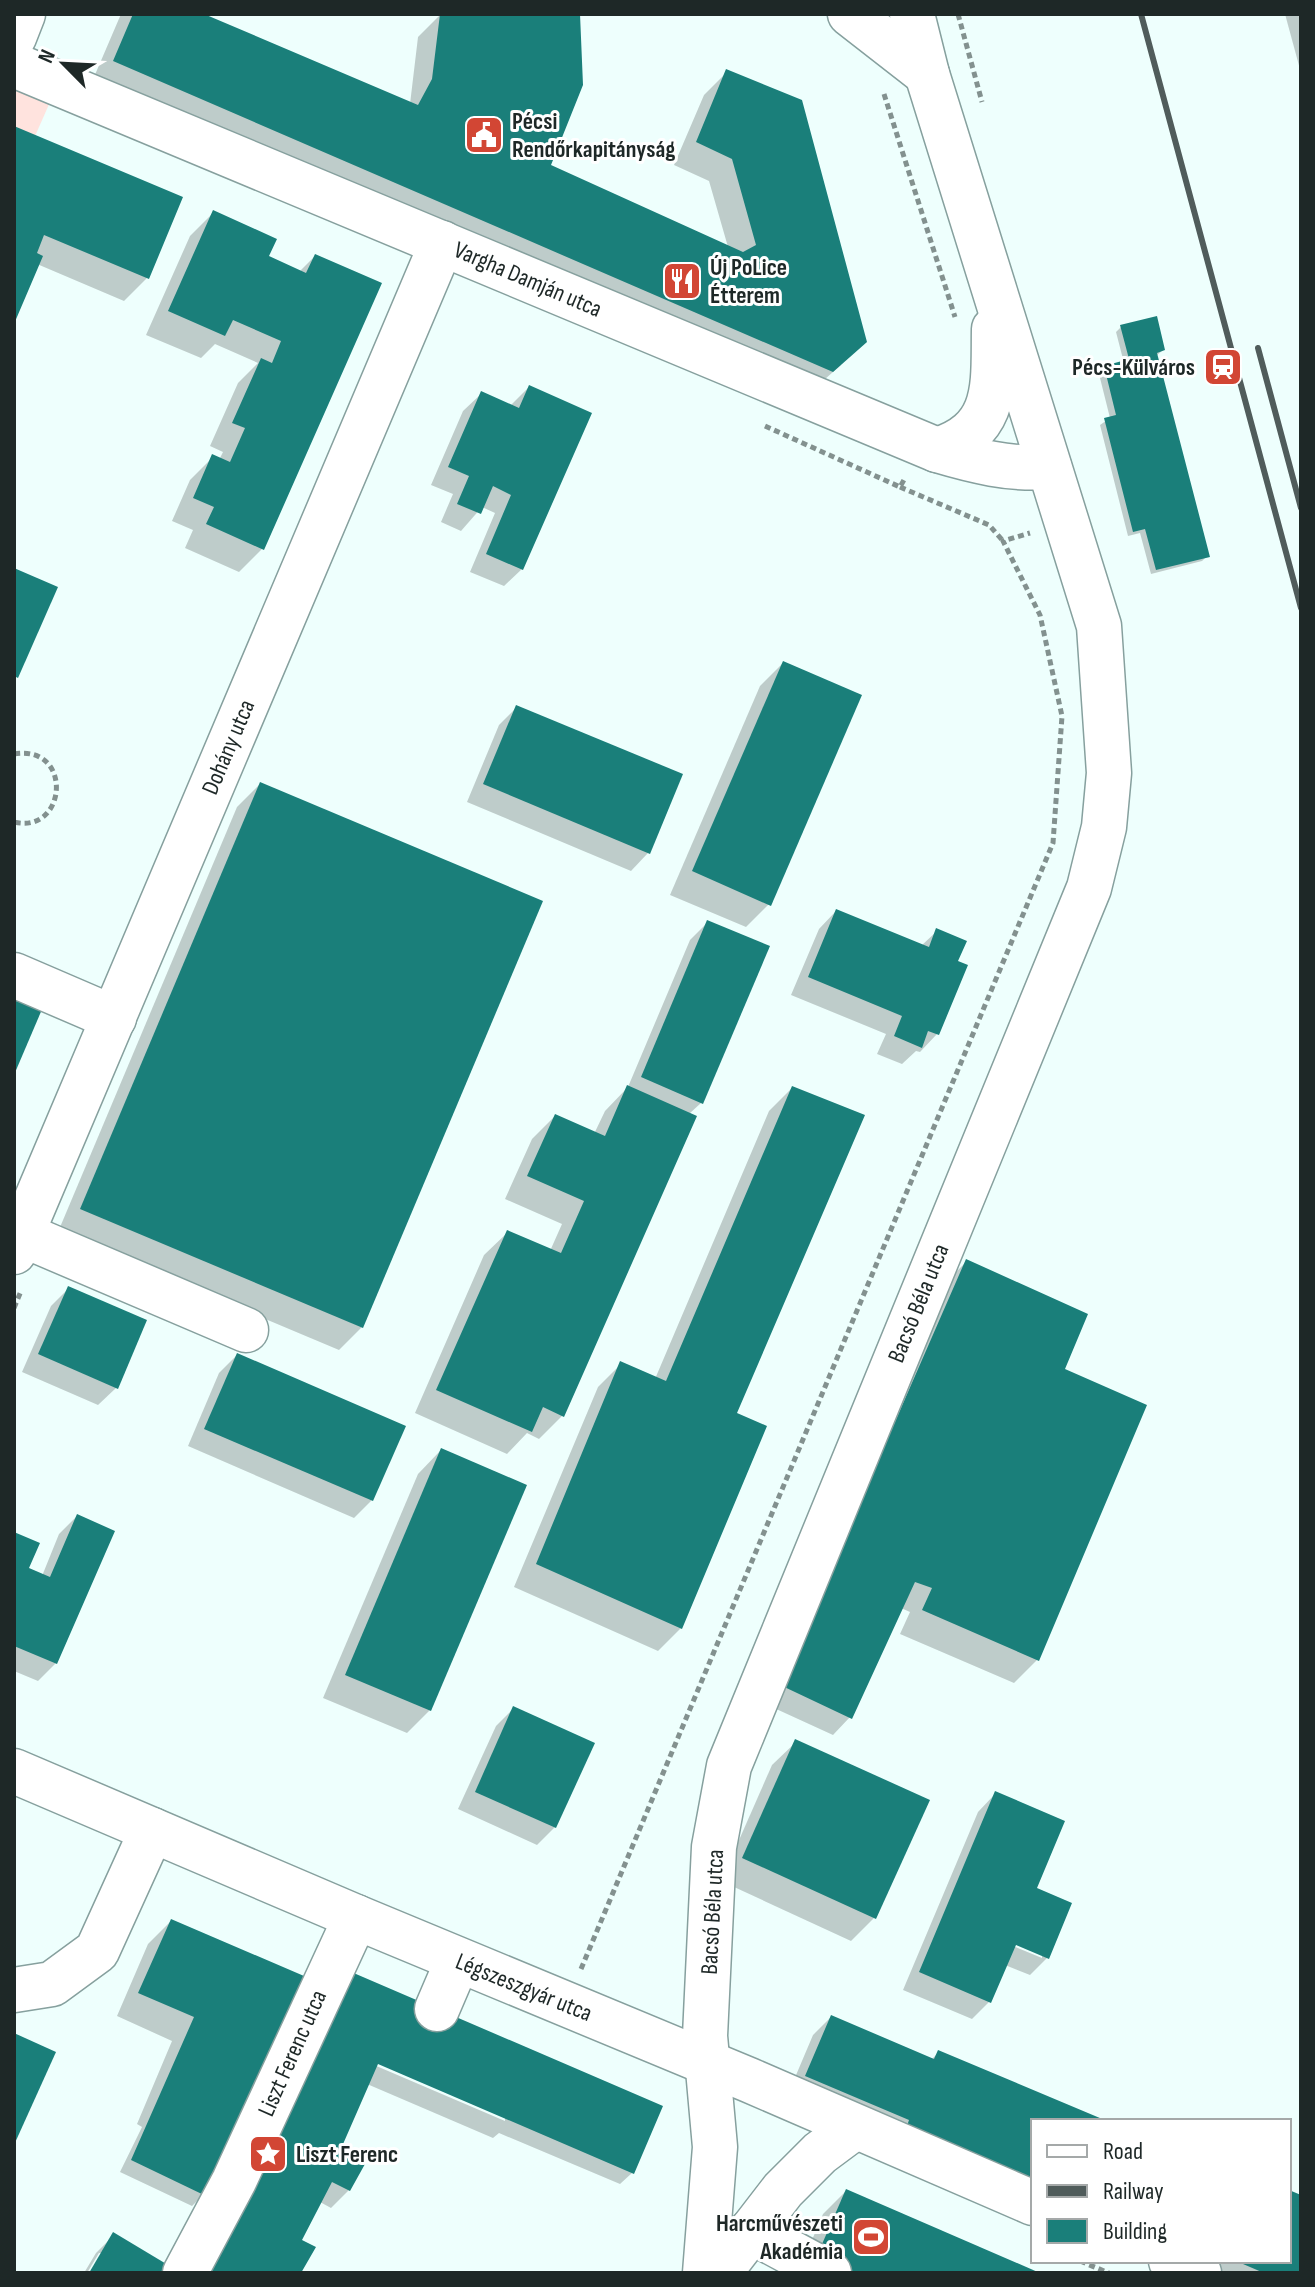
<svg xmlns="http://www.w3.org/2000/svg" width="1315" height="2287" viewBox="0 0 1315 2287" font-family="'Sofia Sans Condensed',sans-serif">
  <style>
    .green { fill: #ffe3de }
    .shadow { fill: #0003; fill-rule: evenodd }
    .building { fill: #1a7f7a }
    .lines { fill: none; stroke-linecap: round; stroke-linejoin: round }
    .minor-casing { stroke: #86a09e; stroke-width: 47 }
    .path { stroke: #83918f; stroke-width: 5; stroke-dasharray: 6 4; stroke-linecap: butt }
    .minor { stroke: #fff; stroke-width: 44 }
    .rail { stroke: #505c5b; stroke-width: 6 }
    .labels { text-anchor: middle; stroke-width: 6; stroke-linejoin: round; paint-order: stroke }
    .poi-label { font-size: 24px; font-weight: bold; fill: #1e2827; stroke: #fff; text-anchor: start }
    .street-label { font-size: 24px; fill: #1e2827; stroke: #fff }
  </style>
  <rect width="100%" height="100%" fill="#eefffd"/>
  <path class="green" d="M14 87 50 102 14 184Z"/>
  <g class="shadow">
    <path d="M121 14H198L410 104 418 37 441 14H578L548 166 728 247 709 181 674 165 704 95 727 72 841 365 808 394 91 84Z"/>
    <path d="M1285 14H1301V73Z"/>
    <path d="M14 128 147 278 124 301 37 264 14 319Z"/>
    <path d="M213 213 267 257 299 272 315 256 262 549 239 572 185 548 193 530 172 521 190 480 213 457 219 460 223 452 210 446 238 383 258 363 215 344 201 358 146 335 190 236Z"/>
    <path d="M1121 327 1163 350 1156 356 1207 556 1202 561 1151 574 1140 533 1128 536 1100 425 1110 418 1099 374 1105 368 1124 363 1116 332Z"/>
    <path d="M529 387 522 569 504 586 470 572 495 513 482 507 461 531 441 522 453 494 431 485 463 411 481 394 510 406Z"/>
    <path d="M783 663 769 904 746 927 670 895 760 686Z"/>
    <path d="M517 707 648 853 631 871 467 802 499 725Z"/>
    <path d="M260 784 362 1327 339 1350 58 1232 237 807Z"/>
    <path d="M836 911 921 946 937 931 955 962 937 1034 920 1052 916 1051 902 1064 877 1054 886 1034 791 995 819 929Z"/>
    <path d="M708 922 701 1103 689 1114 562 1416 539 1439 527 1433 507 1454 415 1413 484 1255 508 1232 550 1251 562 1224 505 1199 532 1139 555 1116 594 1134 605 1111 628 1087 690 940Z"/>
    <path d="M792 1088 734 1414 681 1628 658 1651 514 1587 598 1387 621 1364 655 1379 769 1111Z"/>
    <path d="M967 1261 1062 1370 1145 1406 1037 1660 1014 1683 900 1634 910 1612 901 1608 850 1717 833 1735 761 1702 944 1284Z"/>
    <path d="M69 1288 116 1388 98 1405 22 1372 51 1306Z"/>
    <path d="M237 1355 372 1500 354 1518 188 1446 219 1373Z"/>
    <path d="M441 1450 430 1710 407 1733 323 1698 418 1474Z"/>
    <path d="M77 1516 56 1663 38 1681 14 1671V1534L27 1570 42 1576 59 1534Z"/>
    <path d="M514 1708 555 1827 537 1845 458 1809 496 1726Z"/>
    <path d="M796 1742 874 1918 851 1941 721 1881 772 1765Z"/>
    <path d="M995 1794 1034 1889 1047 1958 1030 1975 1005 1965 989 2002 972 2019 903 1990 978 1812ZM1007 1939 1042 1953V1958L1006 1943Z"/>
    <path d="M171 1921 301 1977 204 2194 192 2206 120 2172 142 2127 137 2124 172 2041 117 2016 148 1944Z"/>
    <path d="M332 1991 632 2173 620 2184 499 2133 493 2138 367 2084 339 2149 349 2190 331 2208 320 2202 299 2240V2273H198ZM369 2058 505 2117V2121L367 2062Z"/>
    <path d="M831 2017 931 2060 939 2052 1102 2121H1033V2204L788 2094 813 2035Z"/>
    <path d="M846 2191 1037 2273H798L823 2214Z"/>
    <path d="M1289 2192 1301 2197V2273H1193L1165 2261H1289Z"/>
    <path d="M114 2235 161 2273H92L104 2253H99L87 2273H84L96 2253Z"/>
  </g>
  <g class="building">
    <path d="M133 14H204L418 105 432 79 440 14H580L583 85 551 165 743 252 756 245 732 159 696 142 726 69 802 100 867 342 833 372 113 61Z"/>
    <path d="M14 126 183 197 149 279 44 235 37 253 43 256 14 324Z"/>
    <path d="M213 210 277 239 269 256 306 273 315 254 382 283 264 550 206 524 214 507 193 498 212 454 230 462 245 428 232 423 261 358 272 363 281 341 233 320 225 336 168 311Z"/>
    <path d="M1157 316 1165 350 1157 353 1210 557 1156 570 1145 529 1133 532 1104 418 1116 415 1104 366 1129 359 1120 325Z"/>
    <path d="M529 385 592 413 523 570 486 554 511 495 493 486 481 514 457 504 469 476 448 467 481 391 519 408Z"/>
    <path d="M14 568 58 587 18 678 14 676Z"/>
    <path d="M783 661 862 695 771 906 692 871Z"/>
    <path d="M516 705 683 774 650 854 483 784Z"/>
    <path d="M260 782 543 901 363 1328 80 1209Z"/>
    <path d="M836 909 929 947 936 928 967 941 958 961 968 965 939 1035 928 1031 922 1048 894 1036 902 1016 808 977Z"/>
    <path d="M707 920 770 946 703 1104 641 1077Z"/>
    <path d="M14 994 43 1007 14 1075Z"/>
    <path d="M627 1085 697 1116 564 1417 543 1407 532 1432 436 1390 507 1230 561 1253 584 1201 527 1176 555 1114 605 1136Z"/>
    <path d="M792 1086 865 1115 737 1413 767 1426 682 1629 536 1564 620 1361 666 1381Z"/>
    <path d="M966 1259 1088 1314 1065 1369 1147 1405 1039 1661 922 1610 932 1588 915 1582 852 1719 778 1684 840 1548Z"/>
    <path d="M68 1286 147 1320 118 1389 38 1354Z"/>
    <path d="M237 1353 406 1426 373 1501 204 1429Z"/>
    <path d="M441 1448 527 1485 431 1711 345 1675Z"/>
    <path d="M77 1514 115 1531 57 1664 14 1646V1532L40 1543 29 1568 50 1577Z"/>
    <path d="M513 1706 595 1743 556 1828 475 1792Z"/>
    <path d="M795 1739 930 1800 876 1919 742 1858Z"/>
    <path d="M995 1791 1065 1821 1037 1888 1072 1903 1049 1959 1016 1945 991 2003 919 1972Z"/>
    <path d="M171 1919 304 1976 206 2196 131 2160 194 2017 138 1993Z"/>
    <path d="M349 1971 663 2106 634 2174 378 2064 340 2151 365 2164 350 2191 332 2182 302 2240 316 2247 301 2273H205L286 2122Z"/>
    <path d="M831 2015 934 2059 938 2050 1107 2121H1033V2179L907 2126 909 2120 805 2076Z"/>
    <path d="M14 2033 56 2052 14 2145Z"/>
    <path d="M846 2189 1040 2273H853L816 2258Z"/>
    <path d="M1289 2190 1301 2195V2273H1264L1236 2261H1289Z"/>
    <path d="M113 2232 168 2265 163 2273H89Z"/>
  </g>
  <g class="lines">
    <defs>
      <g id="minor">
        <path d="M850 14 927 74"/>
        <path d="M14 37 23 14"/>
        <path d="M14 65 937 450C974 461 1010 470 1049 467"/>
        <path d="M937 450C1000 430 993 384 994 329"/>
        <path d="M14 975 114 1018"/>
        <path d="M21 1234 246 1330"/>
        <path d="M14 1252 442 243"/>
        <path d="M14 1771 356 1917 749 2080 1033 2203"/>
        <path d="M14 1990 52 1984 97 1951 152 1830"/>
        <path d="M437 2009 458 1960"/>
        <path d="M751 2231 829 2273"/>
        <path d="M1171 2261 1199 2273"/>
        <path d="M185 2273 234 2181 356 1917"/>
        <path d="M705 2273 715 2147 705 2036 714 1847 729 1766 1089 888 1104 827 1109 773 1099 626 927 74 912 14"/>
        <path d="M719 2273 783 2190 820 2153 855 2127"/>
      </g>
    </defs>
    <use href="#minor" class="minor-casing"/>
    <g class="path">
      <path d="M958 14 982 102"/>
      <path d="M884 94 955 317"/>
      <path d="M765 426 900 487 905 478"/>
      <path d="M900 487 989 525 1003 541"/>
      <path d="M14 754C74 744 67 835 14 822"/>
      <path d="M14 1308 21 1291"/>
      <path d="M581 1969 1053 843 1062 716 1040 615 1003 541 1030 533"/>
      <path d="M1080 2261 1109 2273"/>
    </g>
    <use href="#minor" class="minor"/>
    <g class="rail">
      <path d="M1141 14 1301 608"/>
      <path d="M1258 348 1301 508"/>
    </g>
  </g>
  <defs>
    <symbol id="civic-square" viewBox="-11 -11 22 22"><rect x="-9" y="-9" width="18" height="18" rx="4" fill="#d24634" stroke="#fff"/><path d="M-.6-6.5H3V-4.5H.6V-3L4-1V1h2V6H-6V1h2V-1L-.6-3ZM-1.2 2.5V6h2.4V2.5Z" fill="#fff"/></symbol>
    <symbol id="restaurant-square" viewBox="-11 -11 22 22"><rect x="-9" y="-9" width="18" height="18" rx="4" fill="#d24634" stroke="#fff"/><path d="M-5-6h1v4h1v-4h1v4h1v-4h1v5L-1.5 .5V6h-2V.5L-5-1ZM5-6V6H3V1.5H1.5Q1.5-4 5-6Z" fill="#fff"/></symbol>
    <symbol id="station-square" viewBox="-11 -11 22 22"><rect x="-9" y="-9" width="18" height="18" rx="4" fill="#d24634" stroke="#fff"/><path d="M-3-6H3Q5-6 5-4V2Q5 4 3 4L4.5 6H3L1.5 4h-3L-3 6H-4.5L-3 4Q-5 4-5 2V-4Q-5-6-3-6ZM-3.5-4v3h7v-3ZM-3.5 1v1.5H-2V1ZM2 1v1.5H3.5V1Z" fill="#fff"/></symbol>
    <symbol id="sight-square" viewBox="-11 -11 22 22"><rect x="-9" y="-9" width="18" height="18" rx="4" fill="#d24634" stroke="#fff"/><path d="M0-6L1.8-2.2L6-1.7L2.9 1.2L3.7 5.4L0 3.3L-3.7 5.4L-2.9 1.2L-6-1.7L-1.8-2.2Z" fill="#fff"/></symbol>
    <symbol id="stadium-square" viewBox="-11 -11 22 22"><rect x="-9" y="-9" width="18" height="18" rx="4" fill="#d24634" stroke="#fff"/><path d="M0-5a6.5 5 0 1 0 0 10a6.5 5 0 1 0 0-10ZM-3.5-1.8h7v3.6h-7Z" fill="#fff"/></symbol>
  </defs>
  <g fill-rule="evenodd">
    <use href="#civic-square" x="462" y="113" width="44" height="44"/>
    <use href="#restaurant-square" x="660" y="259" width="44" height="44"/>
    <use href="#station-square" x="1201" y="345" width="44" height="44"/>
    <use href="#sight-square" x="246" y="2132" width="44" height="44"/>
    <use href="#stadium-square" x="849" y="2215" width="44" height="44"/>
  </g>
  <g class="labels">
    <g class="poi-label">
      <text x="512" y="129">Pécsi<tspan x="512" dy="28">Rendőrkapitányság</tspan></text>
      <text x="710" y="275">Új PoLice<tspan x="710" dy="28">Étterem</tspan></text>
      <text x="1195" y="375" text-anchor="end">Pécs-Külváros</text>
      <text x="296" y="2162">Liszt Ferenc</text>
      <text x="843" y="2231" text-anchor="end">Harcművészeti<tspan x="843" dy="28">Akadémia</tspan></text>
    </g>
    <g class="street-label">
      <text transform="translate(528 279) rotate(23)" y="8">Vargha Damján utca</text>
      <text transform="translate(228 747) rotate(-67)" y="8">Dohány utca</text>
      <text transform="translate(918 1303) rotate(-68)" y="8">Bacsó Béla utca</text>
      <text transform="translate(712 1912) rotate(-87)" y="8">Bacsó Béla utca</text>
      <text transform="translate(524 1987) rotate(22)" y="8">Légszeszgyár utca</text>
      <text transform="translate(292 2053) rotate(-66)" y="8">Liszt Ferenc utca</text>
    </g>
  </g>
  <rect width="1315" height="2287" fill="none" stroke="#1e2827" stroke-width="32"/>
  <rect x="1031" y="2119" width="260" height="144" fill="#ffffff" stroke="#a5a9a9" stroke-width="2"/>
  <rect x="1047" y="2145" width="40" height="12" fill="#ffffff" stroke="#a5a9a9" stroke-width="2"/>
  <text x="1103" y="2159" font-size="24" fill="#1e2827">Road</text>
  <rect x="1047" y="2185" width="40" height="12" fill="#505c5b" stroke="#a5a9a9" stroke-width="2"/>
  <text x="1103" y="2199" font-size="24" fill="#1e2827">Railway</text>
  <rect x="1047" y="2219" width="40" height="24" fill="#1a7f7a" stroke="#a5a9a9" stroke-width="2"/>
  <text x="1103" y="2239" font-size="24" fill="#1e2827">Building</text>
  <g transform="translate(64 64) rotate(294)" stroke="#ffffff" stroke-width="6" paint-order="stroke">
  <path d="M0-6L14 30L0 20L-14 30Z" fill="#1e2827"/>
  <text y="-12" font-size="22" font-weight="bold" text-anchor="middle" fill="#1e2827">N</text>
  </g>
</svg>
